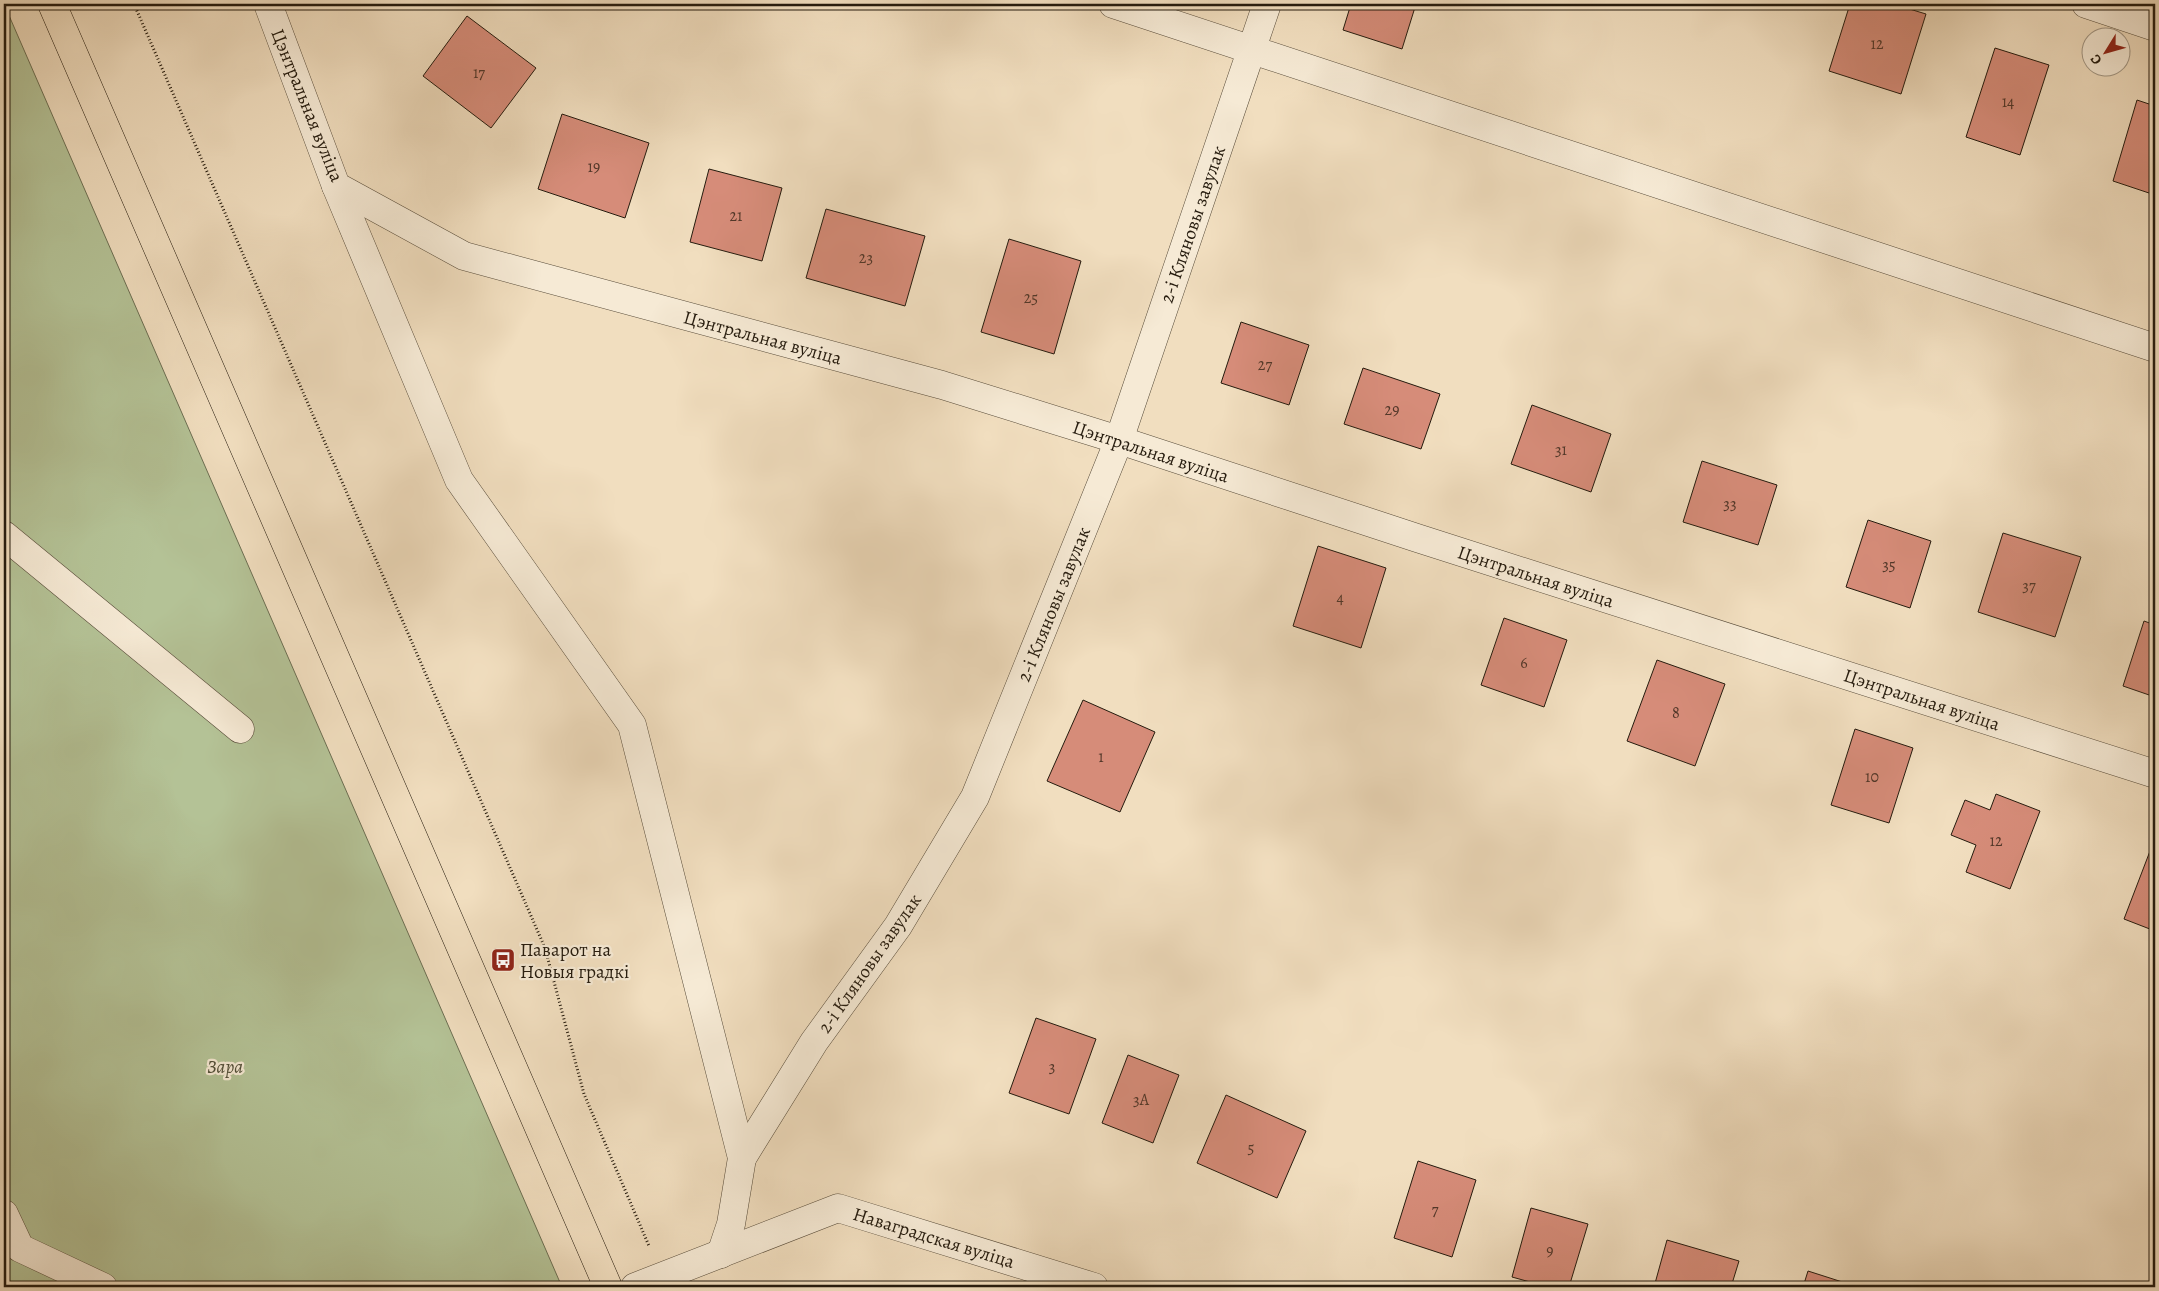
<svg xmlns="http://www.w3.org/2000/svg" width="2159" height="1291" viewBox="0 0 2159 1291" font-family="Alegreya,serif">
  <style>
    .green { fill: #b4c296; stroke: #6c6e52 }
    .building { fill: #d68c79; stroke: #251b0e }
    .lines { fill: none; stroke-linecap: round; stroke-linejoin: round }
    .minor-casing { stroke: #584c3a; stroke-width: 29 }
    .major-casing { stroke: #251b0e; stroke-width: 29 }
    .path { stroke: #251b0e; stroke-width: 3; stroke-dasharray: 1 2.5; stroke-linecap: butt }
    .minor { stroke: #f6ead5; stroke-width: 28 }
    .major { stroke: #f1debf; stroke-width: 28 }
    .labels { text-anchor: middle; stroke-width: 4.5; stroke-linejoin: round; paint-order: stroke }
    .number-label { font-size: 16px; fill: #513729 }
    .street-label { font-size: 19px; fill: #251b0e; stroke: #f6ead5 }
    .poi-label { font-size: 19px; fill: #251b0e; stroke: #f6ead5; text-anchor: start }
    .park-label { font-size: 19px; font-style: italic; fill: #504d37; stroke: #f6ead5 }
  </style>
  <rect width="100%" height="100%" fill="#f1debf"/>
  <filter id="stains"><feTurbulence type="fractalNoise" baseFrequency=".004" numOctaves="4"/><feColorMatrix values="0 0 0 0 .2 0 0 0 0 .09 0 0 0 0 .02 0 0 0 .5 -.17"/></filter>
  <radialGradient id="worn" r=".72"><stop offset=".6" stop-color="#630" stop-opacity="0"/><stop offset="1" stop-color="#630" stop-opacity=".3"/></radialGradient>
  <path class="green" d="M4 4 562 1287H4Z"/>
  <g class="building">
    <path d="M1351 4H1416L1402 49 1343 30Z"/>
    <path d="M1850 4H1893L1926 14 1901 94 1829 71Z"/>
    <path d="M467 16 536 68 491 128 423 76Z"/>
    <path d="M1995 48 2049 65 2020 155 1966 137Z"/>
    <path d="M2137 100 2155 106V195L2113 181Z"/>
    <path d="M562 114 649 143 625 218 538 189Z"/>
    <path d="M709 169 782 188 762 261 690 242Z"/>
    <path d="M826 209 925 236 905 306 806 278Z"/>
    <path d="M1009 239 1081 261 1054 354 981 332Z"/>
    <path d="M1241 322 1309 345 1289 405 1221 383Z"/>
    <path d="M1363 368 1440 394 1421 449 1344 424Z"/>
    <path d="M1532 405 1611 434 1591 492 1511 464Z"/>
    <path d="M1702 461 1777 485 1758 545 1683 522Z"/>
    <path d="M1868 520 1931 541 1910 608 1846 587Z"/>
    <path d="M2003 533 2081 557 2055 637 1978 612Z"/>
    <path d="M1318 546 1386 568 1361 648 1293 626Z"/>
    <path d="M1504 618 1567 640 1544 707 1481 685Z"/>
    <path d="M2144 621 2155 625V697L2123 686Z"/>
    <path d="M1657 660 1725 684 1695 766 1627 741Z"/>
    <path d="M1083 700 1155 732 1120 812 1047 781Z"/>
    <path d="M1855 729 1913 748 1889 823 1831 805Z"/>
    <path d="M1996 794 2040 811 2010 889 1966 872 1976 845 1951 835 1965 800 1990 810Z"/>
    <path d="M2155 838V931L2124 919Z"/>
    <path d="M1036 1018 1096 1039 1069 1114 1009 1093Z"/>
    <path d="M1128 1055 1179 1075 1153 1143 1102 1123Z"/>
    <path d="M1226 1095 1306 1131 1277 1198 1197 1163Z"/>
    <path d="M1418 1161 1476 1180 1452 1257 1394 1238Z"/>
    <path d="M1531 1208 1588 1224 1569 1287H1548L1512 1277Z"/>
    <path d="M1667 1240 1739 1261 1731 1287H1654Z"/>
    <path d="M1808 1271 1858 1287H1803Z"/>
  </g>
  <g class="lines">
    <defs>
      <g id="minor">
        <path d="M268 4 336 186 464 256 942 385 1119 440 1417 538 2155 774"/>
        <path d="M1113 4 2155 348"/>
        <path d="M2086 4 2155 27"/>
        <path d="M336 186 459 480 632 725 742 1158 731 1224 721 1254"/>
        <path d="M4 535 240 729"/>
        <path d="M742 1158 814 1042 898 926 975 797 1119 440 1267 4"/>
        <path d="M4 1214 20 1248 103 1287"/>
        <path d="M635 1287 838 1208 1094 1287"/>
      </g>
      <path id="major" d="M52 4 608 1287"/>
    </defs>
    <use href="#minor" class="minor-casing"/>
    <use href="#major" class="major-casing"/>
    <path class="path" d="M134 4 545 948 584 1094 649 1246"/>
    <use href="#minor" class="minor"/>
    <use href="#major" class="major"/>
  </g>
  <defs>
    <symbol id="bus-square" viewBox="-11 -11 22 22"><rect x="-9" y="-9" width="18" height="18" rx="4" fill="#8f2418" stroke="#f6ead5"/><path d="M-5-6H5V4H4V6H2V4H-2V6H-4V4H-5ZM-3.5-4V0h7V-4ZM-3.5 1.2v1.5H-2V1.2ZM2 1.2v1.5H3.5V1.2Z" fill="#fff"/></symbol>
  </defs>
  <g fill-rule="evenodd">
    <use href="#bus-square" x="489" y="946" width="28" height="28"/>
  </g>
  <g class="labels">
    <g class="number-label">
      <text x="1877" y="49">12</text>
      <text x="479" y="78">17</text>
      <text x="2008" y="107">14</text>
      <text x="594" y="172">19</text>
      <text x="736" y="221">21</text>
      <text x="866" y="263">23</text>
      <text x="1031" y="303">25</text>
      <text x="1265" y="370">27</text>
      <text x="1392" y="415">29</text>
      <text x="1561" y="455">31</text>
      <text x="1730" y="509">33</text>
      <text x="1889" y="570">35</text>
      <text x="2029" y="591">37</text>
      <text x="1340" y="603">4</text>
      <text x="1524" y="668">6</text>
      <text x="1676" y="718">8</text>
      <text x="1101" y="762">1</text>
      <text x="1872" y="782">10</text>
      <text x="1996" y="846">12</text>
      <text x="1052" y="1072">3</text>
      <text x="1141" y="1105">3А</text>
      <text x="1251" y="1153">5</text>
      <text x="1435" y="1215">7</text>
      <text x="1550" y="1256">9</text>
    </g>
    <g class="street-label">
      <text transform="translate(308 105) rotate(68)" y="7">Цэнтральная вуліца</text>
      <text transform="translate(1192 224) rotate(-71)" y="7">2-і Кляновы завулак</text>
      <text transform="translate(763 337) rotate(15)" y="7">Цэнтральная вуліца</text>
      <text transform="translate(1151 451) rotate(18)" y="7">Цэнтральная вуліца</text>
      <text transform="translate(1536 576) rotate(18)" y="7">Цэнтральная вуліца</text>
      <text transform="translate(1053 604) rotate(-68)" y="7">2-і Кляновы завулак</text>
      <text transform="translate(1922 699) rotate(18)" y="7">Цэнтральная вуліца</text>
      <text transform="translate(869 963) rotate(-55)" y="7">2-і Кляновы завулак</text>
      <text transform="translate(934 1237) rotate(17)" y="7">Наваградская вуліца</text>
    </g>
    <g class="poi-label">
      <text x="520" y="956">Паварот на<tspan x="520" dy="22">Новыя градкі</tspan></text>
    </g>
    <g class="park-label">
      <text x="225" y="1073">Зара</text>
    </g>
  </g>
  <rect width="2159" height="1291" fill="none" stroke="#f1debf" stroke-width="20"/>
  <rect x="5" y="5" width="2149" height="1281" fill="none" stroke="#251b0e" stroke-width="2.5"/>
  <rect x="10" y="10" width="2139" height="1271" fill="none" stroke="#251b0e"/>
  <g transform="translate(2106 52) rotate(233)"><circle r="24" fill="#f6ead5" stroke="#a29785"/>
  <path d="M0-4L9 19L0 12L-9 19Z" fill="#8f2418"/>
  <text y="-8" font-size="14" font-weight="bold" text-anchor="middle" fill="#251b0e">С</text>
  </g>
  <rect width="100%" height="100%" filter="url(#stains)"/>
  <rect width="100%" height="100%" fill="url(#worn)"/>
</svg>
